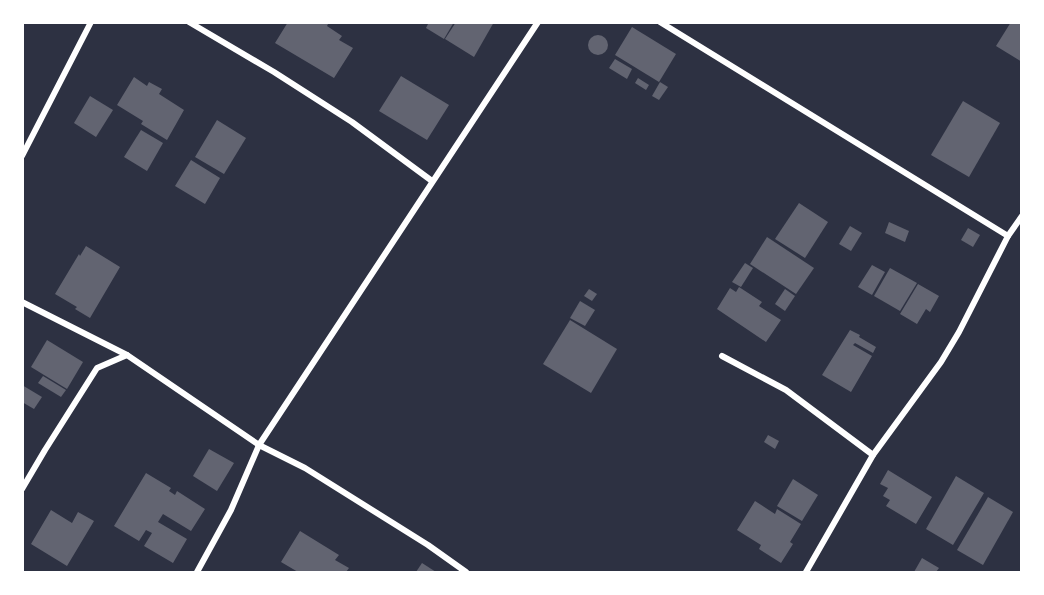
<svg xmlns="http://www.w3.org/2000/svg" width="1044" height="595" viewBox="0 0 1044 595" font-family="'Titillium Web',sans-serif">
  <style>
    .building { fill: #626471 }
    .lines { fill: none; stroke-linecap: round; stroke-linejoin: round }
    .minor { stroke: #fff; stroke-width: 6 }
  </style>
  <rect width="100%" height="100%" fill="#2d3142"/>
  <g class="building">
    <path d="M288 22H329L327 26 342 36 339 40 353 48 334 78 275 43Z"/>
    <path d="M429 22H454L444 39 426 28Z"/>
    <path d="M456 22H494L474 57 445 39Z"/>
    <path d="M1011 22H1022V62L996 46Z"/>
    <path d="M632 27 676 54 659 82 615 55Z"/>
    <circle cx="598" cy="45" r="10"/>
    <path d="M615 59 632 69 627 79 609 68Z"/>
    <path d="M401 76 449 105 427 140 379 111Z"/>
    <path d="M134 77 147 86 149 82 162 89 159 94 184 110 167 140 141 124 143 121 117 105Z"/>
    <path d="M638 78 649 85 646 90 635 83Z"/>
    <path d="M660 82 668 87 659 100 652 96Z"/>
    <path d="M90 96 113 110 96 137 74 123Z"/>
    <path d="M963 101 1000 123 969 177 931 155Z"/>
    <path d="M217 120 246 138 224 174 195 157Z"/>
    <path d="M141 130 163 143 147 171 124 157Z"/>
    <path d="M191 160 220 178 205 204 175 186Z"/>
    <path d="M799 203 828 222 805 258 775 239Z"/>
    <path d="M889 222 909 231 905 242 885 233Z"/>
    <path d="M850 226 862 233 851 251 839 244Z"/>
    <path d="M968 228 980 235 973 247 961 240Z"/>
    <path d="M767 237 814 268 796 294 750 264Z"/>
    <path d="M86 246 120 267 90 318 75 309 77 307 55 294 79 254 80 256Z"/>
    <path d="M745 263 753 268 741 287 732 282Z"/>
    <path d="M872 265 885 272 872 295 858 287Z"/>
    <path d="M890 268 917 283 900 311 874 296Z"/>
    <path d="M918 284 939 296 930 312 926 309 917 324 900 314Z"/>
    <path d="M739 287 762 302 759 306 781 320 766 342 717 309 730 288 736 292Z"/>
    <path d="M589 289 597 294 592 301 584 296Z"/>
    <path d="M785 289 795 296 785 311 775 304Z"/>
    <path d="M580 301 595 310 585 326 570 318Z"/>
    <path d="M570 320 617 349 591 393 543 364Z"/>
    <path d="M850 330 860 335 859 337 876 347 873 353 855 343 853 345 872 356 851 392 822 375Z"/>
    <path d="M47 340 83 362 67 389 31 367Z"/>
    <path d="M43 376 66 390 61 397 38 383Z"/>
    <path d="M22 385 42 397 34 409 22 402Z"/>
    <path d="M768 435 779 441 775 449 764 442Z"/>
    <path d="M209 449 234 463 217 491 193 476Z"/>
    <path d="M888 470 932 497 916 524 886 506 890 500 883 496 888 488 880 484Z"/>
    <path d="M146 473 171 488 169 491 175 495 177 491 205 509 191 531 163 514 158 522 187 539 173 563 144 546 152 533 146 530 139 541 114 526Z"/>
    <path d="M956 476 984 493 953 545 926 529Z"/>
    <path d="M793 479 818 495 802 521 777 506Z"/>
    <path d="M988 497 1013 512 983 565 957 550Z"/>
    <path d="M755 501 775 514 777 509 801 524 790 542 793 544 781 563 759 549 761 545 737 530Z"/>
    <path d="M51 510 72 523 78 512 94 521 67 566 31 544Z"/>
    <path d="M300 531 339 555 335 560 349 568 346 572H298L281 562Z"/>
    <path d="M922 558 939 568 936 572H914Z"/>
    <path d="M422 563 436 572H416Z"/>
  </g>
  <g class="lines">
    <g class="minor">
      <path d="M189 22 274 72 352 122 432 181"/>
      <path d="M660 22 1008 236 959 332 941 362 873 455 806 572"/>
      <path d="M22 156 91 22"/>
      <path d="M1008 236 1022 216"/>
      <path d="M22 302 127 355 259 445 305 468 428 545 466 572"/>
      <path d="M722 356 786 390 873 455"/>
      <path d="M22 489 45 450 97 368 127 355"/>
      <path d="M197 572 231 510 259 445 538 22"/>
    </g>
  </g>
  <rect width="1044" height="595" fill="none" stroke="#ffffff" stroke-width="48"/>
</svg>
